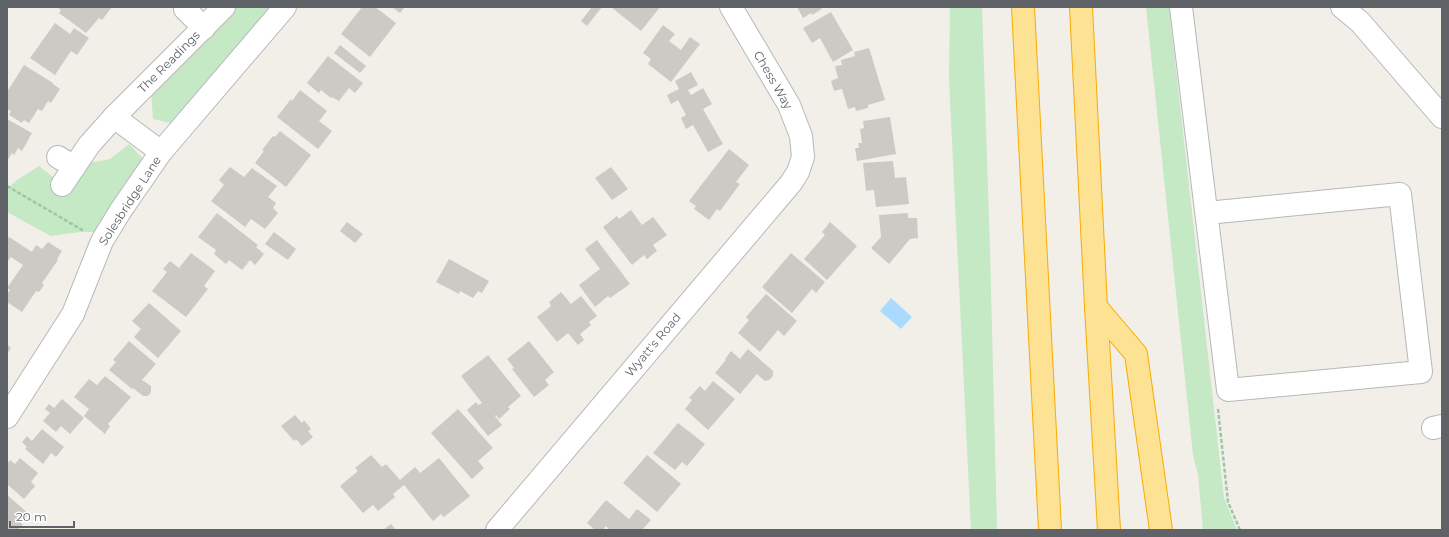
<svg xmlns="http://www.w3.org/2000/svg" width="1449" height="537" viewBox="0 0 1449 537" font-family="Montserrat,sans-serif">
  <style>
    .green { fill: #c5e8c5 }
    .water { fill: #aadaff }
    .building { fill: #cccac5 }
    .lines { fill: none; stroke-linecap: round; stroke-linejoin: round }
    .minor-casing { stroke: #b5b8bc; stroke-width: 24 }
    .highway-casing { stroke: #f9ab00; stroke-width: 24 }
    .path { stroke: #9cc7a9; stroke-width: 2.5; stroke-dasharray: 4 2; stroke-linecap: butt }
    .minor { stroke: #fff; stroke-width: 22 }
    .highway { stroke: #fde293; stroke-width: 22 }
    .labels { text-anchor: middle; stroke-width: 3; stroke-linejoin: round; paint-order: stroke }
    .street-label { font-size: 12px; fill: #5f6368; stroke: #fff }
  </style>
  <rect width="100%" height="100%" fill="#f1efe8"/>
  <g class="green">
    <path d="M230 7H273L175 124 153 119 151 91Z"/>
    <path d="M950 7H982L990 250 997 530H971L949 79Z"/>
    <path d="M1146 7H1169L1224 498 1237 530H1203L1198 474 1193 455Z"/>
    <path d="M129 144 145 161 102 232H80L51 236 7 212V189L17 180 39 166 54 178 84 164 110 159Z"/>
  </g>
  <path class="water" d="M891 298 912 317 901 329 880 311Z"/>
  <g class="building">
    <path d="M57 7H112L102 20 99 18 86 33 59 13 61 10Z"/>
    <path d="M362 7H375L396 23 370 57 341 34Z"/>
    <path d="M392 7H405L400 13Z"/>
    <path d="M592 7H602L587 26 581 21Z"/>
    <path d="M611 7H660L641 31Z"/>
    <path d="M797 7H820L822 9 812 15 811 13 803 18Z"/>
    <path d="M831 12 853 50 833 62 820 38 812 43 803 28Z"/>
    <path d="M55 23 70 34 74 28 89 38 77 55 71 51 55 75 30 58Z"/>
    <path d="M663 25 675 34 669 41 681 50 690 37 700 44 671 82 648 64 651 59 643 53Z"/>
    <path d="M340 45 366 66 360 73 334 53Z"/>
    <path d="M869 48 885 100 868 105V108L856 111 855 107 848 109 842 89 834 91 831 81 838 78 835 66 842 65 841 60 855 56 854 52Z"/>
    <path d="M328 56 363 83 355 93 349 88 339 101 332 97 331 98 321 90 319 93 307 83Z"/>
    <path d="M24 65 53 83V84L60 89 51 103 48 101 42 111 38 109 29 123 24 120 22 123 9 115 11 111 7 109V92Z"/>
    <path d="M691 72 698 85 688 90 691 95 703 88 712 104 703 109 723 144 708 152 693 125 686 129 681 118 686 115 678 100 671 104 667 95 679 89 675 81Z"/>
    <path d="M300 90 327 111 319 121 332 131 318 149 277 117 291 99 292 101Z"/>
    <path d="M890 117 896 154 857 161 855 148H859L858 143H862L860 129 864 128 863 121Z"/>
    <path d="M7 119 32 133 22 151 18 148 14 155 12 153 7 161Z"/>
    <path d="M280 131 311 155 286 187 255 163 264 151 262 150 273 136 275 137Z"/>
    <path d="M729 149 749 165 736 182 740 184 720 211 717 209 709 220 694 209 696 206 689 201Z"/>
    <path d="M893 161 895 178 906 177 909 204 876 207 874 190 866 191 863 163Z"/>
    <path d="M230 167 244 177 252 168 277 186 268 197 276 203 273 208 278 213 265 229 251 219 245 227 211 201 224 185 219 180Z"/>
    <path d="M611 167 628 189 612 200 595 178Z"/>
    <path d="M631 210 642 225 653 217 667 235 653 245 657 251 647 259 644 255 632 265 603 227 617 216 619 219Z"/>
    <path d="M217 213 258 245 256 247 264 254 255 265 250 260 242 270 229 260 226 264 214 254 216 250 198 237Z"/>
    <path d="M908 213V218H917L918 238 910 239 889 264 871 248 881 237 879 215Z"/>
    <path d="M347 222 363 234 355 243 340 231Z"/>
    <path d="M830 222 857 246 827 280 804 259 825 235 822 232Z"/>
    <path d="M274 232 296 249 288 260 265 244Z"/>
    <path d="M9 237 32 252 36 245 42 249 48 242 62 251 57 259 58 260 42 283 44 285 39 292 36 291 22 312 7 302V294L10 290 7 288 23 265 11 257 7 262V240Z"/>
    <path d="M597 240 630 284 610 298 608 296 595 307 579 285 600 269 585 249Z"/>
    <path d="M191 253 215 271 204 286 208 289 186 317 152 291 167 272 163 269 170 261 179 268Z"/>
    <path d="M791 253 825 282 816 293 812 289 792 313 762 287Z"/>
    <path d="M449 259 489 281 482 293 478 291 473 298 460 291 459 294 436 282Z"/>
    <path d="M561 292 571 304 581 296 597 316 589 322 591 325 580 334 584 340 578 345 568 333 557 342 537 317 551 306 549 302Z"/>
    <path d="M766 294 797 321 784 336 778 330 760 352 738 333 749 320 746 317Z"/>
    <path d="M149 303 181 331 158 358 134 337 141 329 132 321Z"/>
    <path d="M129 341 156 364 142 380 151 386V392L148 396H143L133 388 132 389 109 370 116 362 113 360Z"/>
    <path d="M529 341 554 372 545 380 549 385 534 397 512 369 514 368 507 359Z"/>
    <path d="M7 344 11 348 7 354Z"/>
    <path d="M748 349 773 371V376L769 380 765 381 757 374 740 394 715 373 726 360 725 359 731 351 740 359Z"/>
    <path d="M488 355 521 396 508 407 510 409 499 419 496 415 495 416 502 425 488 436 467 410 476 402 478 405 482 403 461 376Z"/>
    <path d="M105 376 131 397 108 424 110 426 105 434 84 416 89 409 74 397 89 379 97 385Z"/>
    <path d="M713 381 735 399 708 430 685 409 692 400 689 398 700 386 705 391Z"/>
    <path d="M62 399 84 418 70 434 61 426 56 432 43 421 50 413 45 409 49 404 54 408Z"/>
    <path d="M458 409 493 448 478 461 484 468 472 479 431 433Z"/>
    <path d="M295 415 302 423 304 420 311 429 308 431 313 437 302 446 296 439 294 441 281 426Z"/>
    <path d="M678 423 705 444 687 466 682 462 675 470 653 453Z"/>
    <path d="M42 429 64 447 56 457 51 453 43 464 25 449 27 447 22 442 27 436 32 441Z"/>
    <path d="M371 455 382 467 386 464 400 480 415 467 420 473 439 458 470 496 444 517 441 514 433 521 404 485 393 494 395 497 378 511 373 505 363 513 340 486 358 471 355 468Z"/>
    <path d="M647 455 681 484 657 512 623 483Z"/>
    <path d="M20 458 38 473 31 482 35 486 24 499 7 484 8 472 7 464 10 460 15 464Z"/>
    <path d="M7 495 29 514 21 523 23 524 18 530H7Z"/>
    <path d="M606 500 629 519 637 509 651 520 642 530H610L606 526 603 530H595L587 523Z"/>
    <path d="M391 524 396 530H383Z"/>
  </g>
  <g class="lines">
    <defs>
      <g id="minor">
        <path d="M1181 7 1228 390 1421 372 1400 194 1207 213"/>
        <path d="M1342 7 1360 22 1442 117"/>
        <path d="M185 9 204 28"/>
        <path d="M114 117 161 152"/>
        <path d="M58 157 74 167"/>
        <path d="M62 185 89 145 114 117 224 7"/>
        <path d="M7 417 73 314 102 241 121 210 161 152 285 7"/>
        <path d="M1433 428 1442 426"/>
        <path d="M497 530 791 183 798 172 803 157 801 136 789 105 731 7"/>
      </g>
      <g id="highway">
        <path d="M1023 7 1050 530"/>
        <path d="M1081 7 1096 307 1109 530"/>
        <path d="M1096 307 1136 354 1161 530"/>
      </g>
    </defs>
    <use href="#minor" class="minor-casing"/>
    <use href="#highway" class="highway-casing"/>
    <g class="path">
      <path d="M7 186 84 231"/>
      <path d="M1218 409 1228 502 1240 530"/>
    </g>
    <use href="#minor" class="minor"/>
    <use href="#highway" class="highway"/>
  </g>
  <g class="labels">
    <g class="street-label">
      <text transform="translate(169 62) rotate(-45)" y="4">The Readings</text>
      <text transform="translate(773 80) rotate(60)" y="4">Chess Way</text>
      <text transform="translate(130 201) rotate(-57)" y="4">Solesbridge Lane</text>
      <text transform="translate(653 345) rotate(-50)" y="4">Wyatt's Road</text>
    </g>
  </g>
  <rect width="1449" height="537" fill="none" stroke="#5f6368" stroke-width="16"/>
  <path d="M10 521v6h64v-6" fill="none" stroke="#5f6368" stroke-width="2"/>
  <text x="16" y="521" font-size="12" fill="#5f6368" stroke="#ffffff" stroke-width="3" paint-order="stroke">20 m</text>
</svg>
